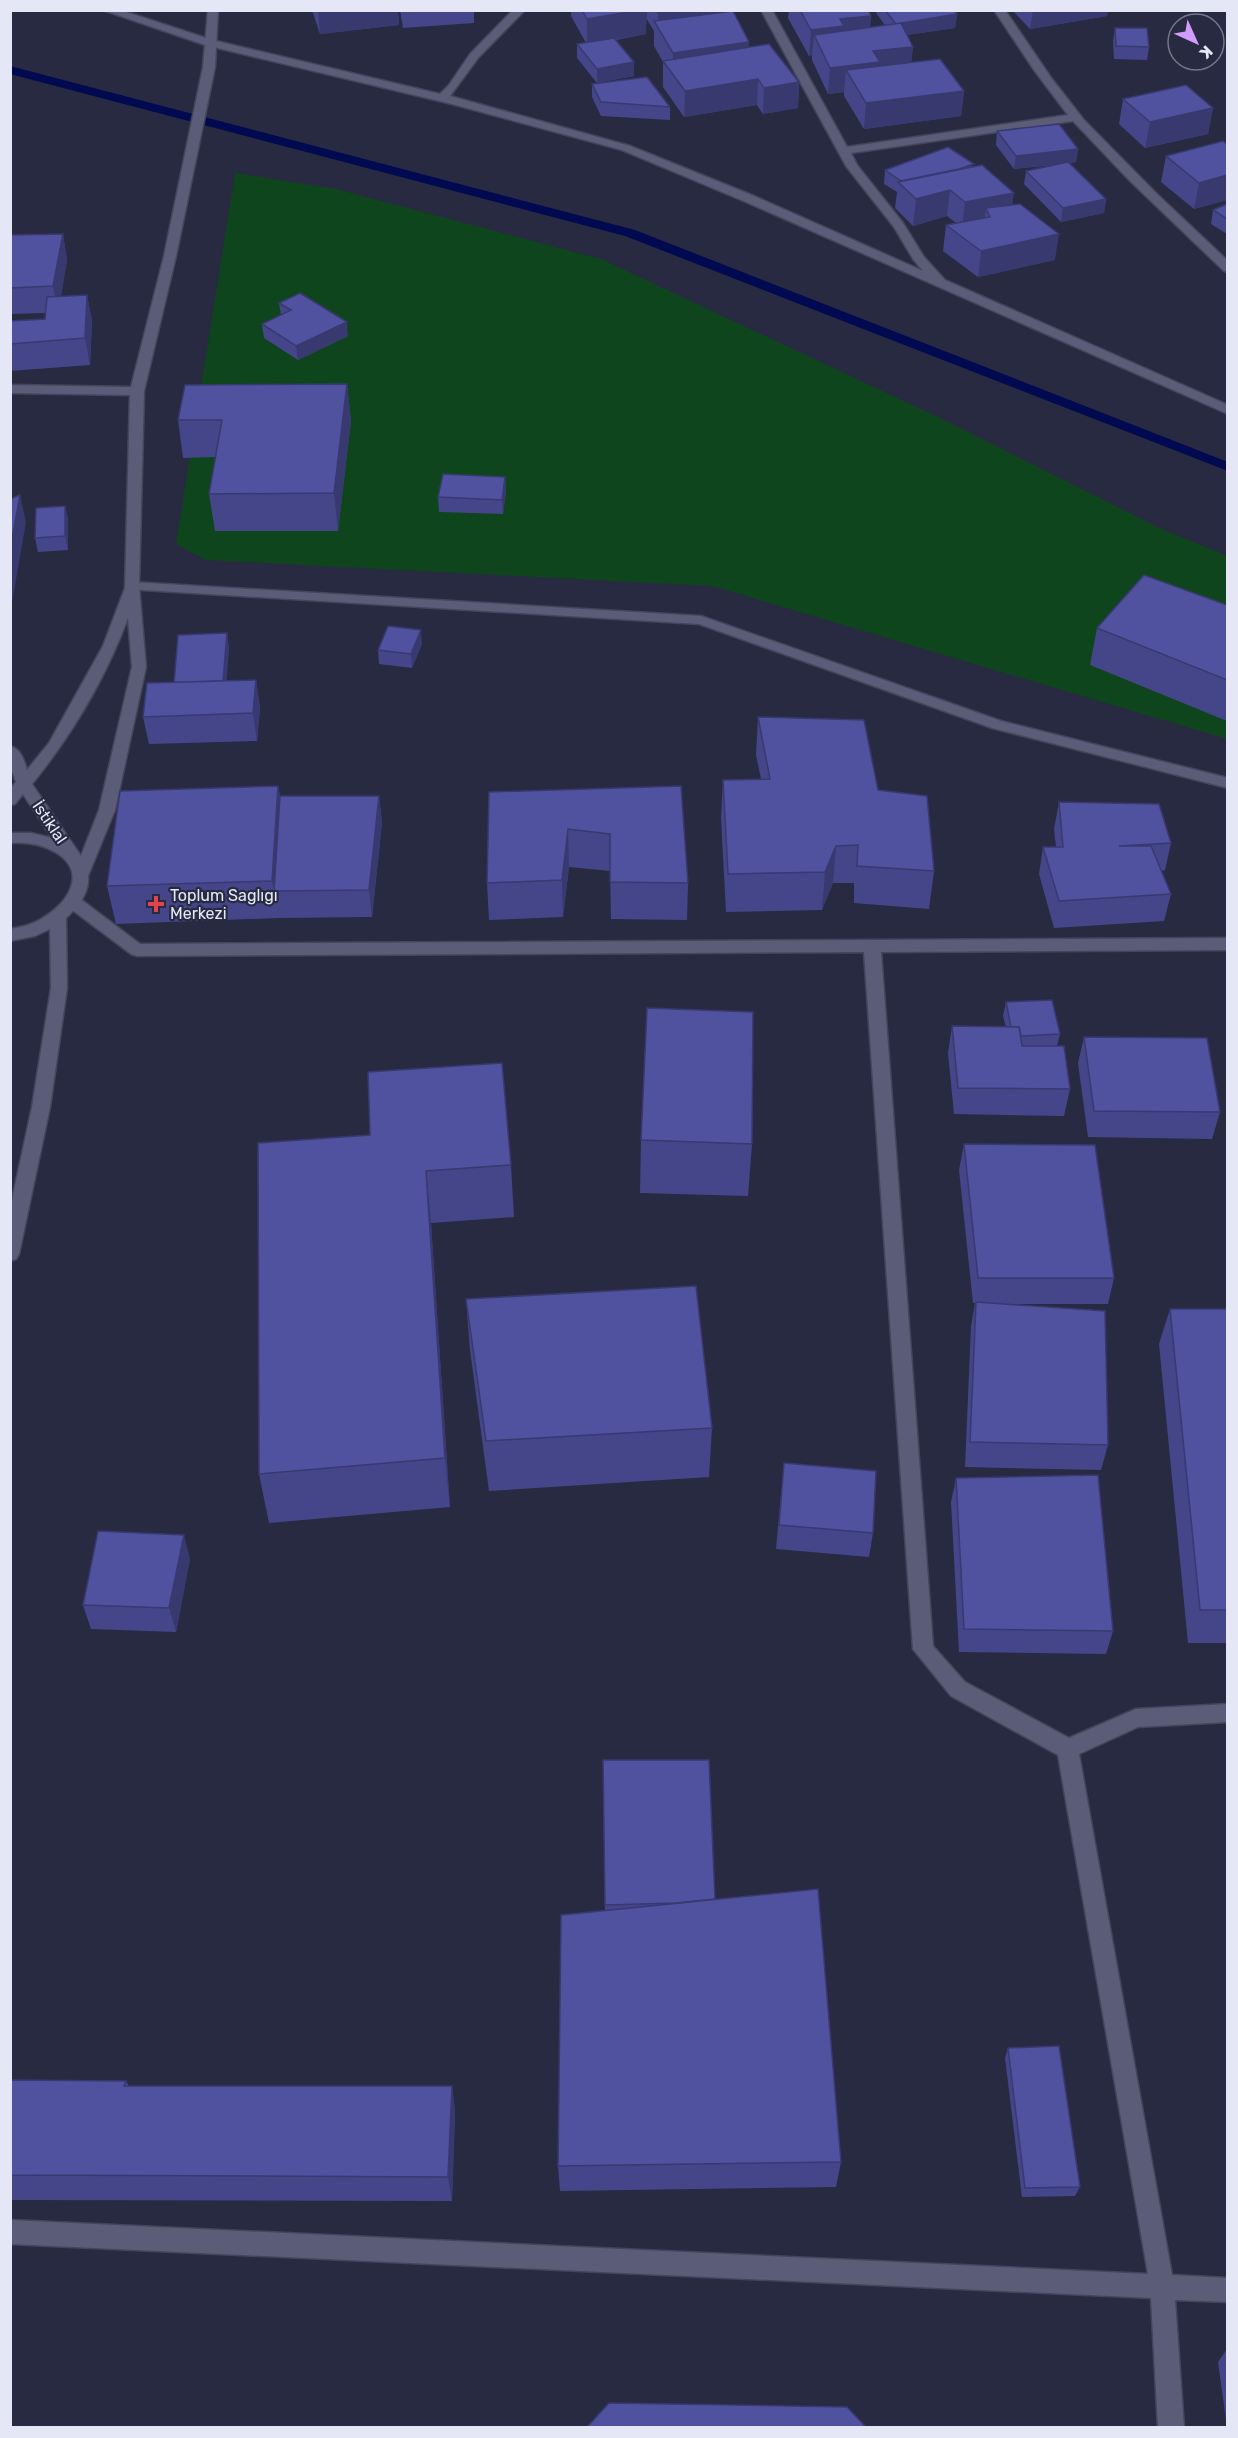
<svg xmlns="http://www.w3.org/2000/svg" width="1238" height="2438" viewBox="0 0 1238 2438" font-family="Rubik,sans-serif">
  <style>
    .green { fill: #0e451d }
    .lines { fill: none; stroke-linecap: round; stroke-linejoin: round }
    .stream { fill: #010a50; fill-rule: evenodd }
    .minor-casing { stroke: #444559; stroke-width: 3 }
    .tertiary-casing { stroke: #444559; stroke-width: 3 }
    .minor { fill: #5b5d78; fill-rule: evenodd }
    .tertiary { fill: #5b5d78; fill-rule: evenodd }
    .wall { fill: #454689 }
    .shaded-wall { fill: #38396f }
    .building { fill: #50519f; stroke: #38396f; stroke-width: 1.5 }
    .health-dot { fill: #e0444e; stroke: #282a41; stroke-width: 2 }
    .labels { text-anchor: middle; stroke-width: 4.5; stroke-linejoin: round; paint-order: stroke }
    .street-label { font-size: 16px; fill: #e5e7f7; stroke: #282a41 }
    .poi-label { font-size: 16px; fill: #e5e7f7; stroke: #282a41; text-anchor: start }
  </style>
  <rect width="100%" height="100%" fill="#282a41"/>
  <path class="green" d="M235 173 336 189 601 259 944 420 1157 527 1227 556V739L712 586 206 560 176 544Z"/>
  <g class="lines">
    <path class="stream" d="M10 66 635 230 1228 462V471L625 236 10 74Z"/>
    <defs>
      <g id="minor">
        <path d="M103 10H120L212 40 440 94 449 85 470 54 513 10H525L478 58 450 96 630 146 754 196 923 271 913 259 894 227 846 166 761 10H772L847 147 1068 115 1034 70 994 10H1005L1052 79 1084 120 1157 194 1228 261V272L1224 271 1130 181 1073 121 851 153 857 165 903 223 924 257 945 280 1228 405V414L746 202 622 150 452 104 205 45Z"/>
        <path d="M132 582 701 616 1001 721 1228 778V788L992 728 699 624 127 589 125 586Z"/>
        <path d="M73 896 79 898 140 944 1228 938V950L881 952 933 1646 965 1682 1069 1738 1136 1709 1228 1704V1722L1138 1727 1079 1754 1172 2275 1228 2278V2302L1175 2300 1184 2428H1158L1151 2298 10 2244V2220L1148 2274 1058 1755 951 1696 913 1649 864 952 137 956 131 954 67 906 65 902 67 898Z"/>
      </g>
      <path id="tertiary" d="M208 10H218L215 67 176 256 144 391 139 586 146 667 115 810 88 876C90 892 78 907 66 918L67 988 50 1107 19 1254 16 1259 10 1261V1209L32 1107 51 988 50 929 35 936 10 941V929C21 927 32 925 41 919 68 904 89 872 55 852 41 844 27 842 10 843V833H31L52 838 23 794 15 804 10 805V789L16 782 10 766V746C21 749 24 760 27 770L49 743 103 646 125 588 130 395 10 393V385L131 387 164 256 203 67ZM128 618 132 667 99 810 81 856 32 784C72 735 106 677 128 618Z"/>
    </defs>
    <use href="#minor" class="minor-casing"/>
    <use href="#tertiary" class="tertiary-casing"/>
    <use href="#minor" class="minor"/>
    <use href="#tertiary" class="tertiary"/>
  </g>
  <g class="wall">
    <path d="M312 10H398L399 25 320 34Z"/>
    <path d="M400 10H474V23L403 28Z"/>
    <path d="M571 10H732L749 42V47L799 82 798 108 763 114 757 105 684 117 663 87V62L654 46V31L646 18V34L616 40 634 62V76L597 83 577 58V44L586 43 571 16Z"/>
    <path d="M789 10H868L871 16 870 27 885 25 876 13 877 10H954L957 14 955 28 907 35 913 47 911 62 964 91 961 116 864 129 844 96V92L828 94 812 60V55L809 56 788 18Z"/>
    <path d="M1012 10H1108L1107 16 1030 29Z"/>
    <path d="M1115 28 1149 47 1147 60 1114 59 1113 41Z"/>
    <path d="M592 84 670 107V120L601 116 592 97Z"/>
    <path d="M1123 99 1213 108 1208 134 1145 148 1119 124Z"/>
    <path d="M997 131 1078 149 1076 162 1070 163 1106 199 1104 213 1061 222 1024 184 1026 171 1054 165 1014 169 996 145Z"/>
    <path d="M1227 144V200L1194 209 1161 182 1166 156Z"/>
    <path d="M974 166 1012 205 1055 260 978 277 943 251 946 225 956 223 947 216 913 226 895 208 897 192 884 184 885 170Z"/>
    <path d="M1227 204V234L1211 224 1213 210Z"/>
    <path d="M63 234 67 260 61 296 87 295 92 321 90 365 10 371V321L45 319V313L10 314V235Z"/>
    <path d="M279 303 348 336 298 360 264 338 262 324 281 315Z"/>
    <path d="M347 384 351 421 338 531H215L209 494 216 457 183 458 178 420Z"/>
    <path d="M505 477 506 491 503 514 439 512 438 497Z"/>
    <path d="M65 506 68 520V550L38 552 35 538Z"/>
    <path d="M1227 605V721L1090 665 1097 628Z"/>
    <path d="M227 633 229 648 226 681 256 680 260 708 257 741 149 744 143 717 174 683Z"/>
    <path d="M422 644 412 668 379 664 378 650Z"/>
    <path d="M758 717 878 790 934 871 929 909 854 903V883H833L822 910 726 912 721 818 723 780 761 779 756 755Z"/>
    <path d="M278 786 280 796H379L382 823 372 917 278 918 116 924 107 886Z"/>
    <path d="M681 786 688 883 687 920 611 919 610 871 569 867 563 917 489 920 487 883 489 792Z"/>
    <path d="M1059 802 1171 843 1165 870 1161 871 1171 894 1164 921 1054 928 1039 874 1043 847H1056L1054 829Z"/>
    <path d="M1006 1002 1060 1034 1057 1046 1070 1089 1064 1116 954 1114 948 1053 952 1026 1006 1027 1003 1016Z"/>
    <path d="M1084 1037 1220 1112 1212 1139 1088 1137 1078 1063Z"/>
    <path d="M641 1140 752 1144 748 1196 640 1193Z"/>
    <path d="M258 1143 511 1165 514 1217 431 1223 450 1507 269 1523 259 1474Z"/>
    <path d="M964 1144 1114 1278 1108 1304H1005L1108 1445 1101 1470 965 1467 971 1327 975 1303H973L959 1170Z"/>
    <path d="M466 1299 712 1428 709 1477 489 1491 470 1350Z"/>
    <path d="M1170 1309H1227V1643H1188L1159 1344Z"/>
    <path d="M784 1463 873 1533 869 1557 776 1549Z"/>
    <path d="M956 1478 1113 1631 1106 1654 959 1652 951 1502Z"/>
    <path d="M190 1559 176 1632 91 1629 83 1605Z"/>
    <path d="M603 1760 715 1899 841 2162 836 2187 560 2191 558 2166 605 1911Z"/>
    <path d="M1008 2048 1080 2187 1075 2196 1022 2197 1005 2058Z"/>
    <path d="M10 2080 126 2081 129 2086H452L455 2112 452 2201 10 2200Z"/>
    <path d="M1227 2349V2427L1218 2362Z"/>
  </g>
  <g class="shaded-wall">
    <path d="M318 10H398L399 25 320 34Z"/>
    <path d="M639 10H647L646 34 587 44V19Z"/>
    <path d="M677 10H732L731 28 658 27V13Z"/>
    <path d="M1033 10H1108L1107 16 1030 29Z"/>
    <path d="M957 14 955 28 894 37 896 24Z"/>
    <path d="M871 16 869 41 814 35 812 55 809 56 811 30 840 19Z"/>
    <path d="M749 42 748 68 673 75V53Z"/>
    <path d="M913 47 910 73 846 70 844 92 828 94 830 68 873 51Z"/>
    <path d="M634 62V76L597 83V69Z"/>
    <path d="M758 79 757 105 684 117 685 91Z"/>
    <path d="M799 82 798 108 763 114 764 88Z"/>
    <path d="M964 91 961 116 864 129 866 103Z"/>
    <path d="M1213 108 1208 134 1145 148 1150 122Z"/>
    <path d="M1078 149 1076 162 1014 169 1016 156Z"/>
    <path d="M1227 175V200L1194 209 1199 183Z"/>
    <path d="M950 190 947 216 913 226 916 199Z"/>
    <path d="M1014 193 1010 219 990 217 986 208 984 224 962 228 965 202Z"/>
    <path d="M1106 199 1104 213 1061 222 1063 208Z"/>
    <path d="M63 234 67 260 58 313 53 286Z"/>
    <path d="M1059 234 1055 260 978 277 981 251Z"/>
    <path d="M87 295 92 321 90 365 85 338Z"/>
    <path d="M347 322 348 336 298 360 296 346Z"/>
    <path d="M347 384 351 421 338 531 334 493Z"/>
    <path d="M505 477 506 491 503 514 502 500Z"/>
    <path d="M20 495 26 522 10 614V550Z"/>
    <path d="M65 506 68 520V550L65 536Z"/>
    <path d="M421 630 422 644 412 668 411 654Z"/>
    <path d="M227 633 229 648 225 705 222 691Z"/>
    <path d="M256 680 260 708 257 741 253 713Z"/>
    <path d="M278 786 284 823 274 891 272 881Z"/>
    <path d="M379 796 382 823 372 917 369 890Z"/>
    <path d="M568 829 569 867 563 917 562 880Z"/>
    <path d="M836 846 833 883 822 910 825 872Z"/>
    <path d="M426 1171 431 1223 450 1507 445 1458Z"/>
    <path d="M184 1535 190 1559 176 1632 169 1608Z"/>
    <path d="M452 2086 455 2112 452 2201 448 2177Z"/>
  </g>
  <g class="building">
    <path d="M582 10H639L587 19Z"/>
    <path d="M657 10H677L658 13Z"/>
    <path d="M800 10H868L871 16 840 19 844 26 811 30Z"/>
    <path d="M885 10H954L957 14 896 24Z"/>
    <path d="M733 11 749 42 673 53 654 21Z"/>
    <path d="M901 23 913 47 873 51 880 62 830 68 814 35Z"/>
    <path d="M1115 28H1147L1149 47 1116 46Z"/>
    <path d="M614 38 634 62 597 69 577 44Z"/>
    <path d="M769 44 799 82 764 88 758 79 685 91 663 61Z"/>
    <path d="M940 59 964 91 866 103 846 70Z"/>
    <path d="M647 77 670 107 601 102 592 84Z"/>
    <path d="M1186 85 1213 108 1150 122 1123 99Z"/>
    <path d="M1059 124 1078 149 1016 156 997 131Z"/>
    <path d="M1223 141 1227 144V175L1199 183 1166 156Z"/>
    <path d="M948 147 974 164 959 169 901 181 885 170Z"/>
    <path d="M1068 162 1106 199 1063 208 1026 171Z"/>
    <path d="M982 165 1014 193 965 202 950 190 916 199 898 182Z"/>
    <path d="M1020 204 1059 234 981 251 946 225 990 217 986 208Z"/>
    <path d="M1227 204V219L1213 210Z"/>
    <path d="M63 234 53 286 10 288V235Z"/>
    <path d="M300 293 347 322 296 346 262 324 291 310 279 303Z"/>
    <path d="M87 295 85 338 10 344V321L45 319 47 297Z"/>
    <path d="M347 384 334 493 209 494 222 420H178L185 385Z"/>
    <path d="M443 474 505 477 502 500 438 497Z"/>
    <path d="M20 495 10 550V499Z"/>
    <path d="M65 506V536L35 538 36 508Z"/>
    <path d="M1144 575 1227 605V680L1097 628Z"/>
    <path d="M388 626 421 630 411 654 378 650Z"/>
    <path d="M227 633 223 681 174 683 178 635Z"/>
    <path d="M256 680 253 713 143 717 147 683Z"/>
    <path d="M758 717 864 720 878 790 927 796 934 871 857 866 858 845 836 846 825 872 728 874 723 780 770 779Z"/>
    <path d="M278 786 272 881 107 886 120 791Z"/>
    <path d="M681 786 688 883 610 882V834L568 829 562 880 487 883 489 792Z"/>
    <path d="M280 796H379L369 890 274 891Z"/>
    <path d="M1059 802 1159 804 1171 843 1119 846H1151L1171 894 1059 901 1043 847H1063Z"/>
    <path d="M1052 1000 1060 1034 1021 1036 1019 1027H1011L1006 1002Z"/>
    <path d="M647 1008 753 1012 752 1144 641 1140Z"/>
    <path d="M952 1026 1019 1027 1022 1046H1064L1070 1089 958 1088Z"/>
    <path d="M1084 1037 1207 1038 1220 1112 1094 1111Z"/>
    <path d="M502 1063 511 1165 426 1171 445 1458 259 1474 258 1143 370 1135 368 1072Z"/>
    <path d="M964 1144 1095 1145 1114 1278H978Z"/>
    <path d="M696 1286 712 1428 486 1441 466 1299Z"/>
    <path d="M976 1302 1105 1311 1108 1445 970 1442Z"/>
    <path d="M1170 1309H1227V1610H1200Z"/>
    <path d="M784 1463 876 1471 873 1533 779 1525Z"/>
    <path d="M1098 1475 1113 1631 964 1629 956 1478Z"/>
    <path d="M98 1531 184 1535 169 1608 83 1605Z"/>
    <path d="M603 1760H709L715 1899 677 1903 605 1905Z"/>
    <path d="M818 1889 841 2162 558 2166 561 1915Z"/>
    <path d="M1059 2046 1080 2187 1025 2188 1008 2048Z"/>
    <path d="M10 2080 126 2081 124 2086H452L448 2177 10 2175Z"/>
    <path d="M609 2403 847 2407 866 2427H587Z"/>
  </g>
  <path class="health-dot" d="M153 895h6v6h6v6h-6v6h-6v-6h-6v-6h6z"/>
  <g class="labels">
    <g class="street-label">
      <text transform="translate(50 822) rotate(56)" y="6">İstiklal</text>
    </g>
    <g class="poi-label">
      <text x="170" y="901">Toplum Saglıgı<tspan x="170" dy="18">Merkezi</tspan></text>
    </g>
  </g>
  <rect width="1238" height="2438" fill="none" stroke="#e5e7f7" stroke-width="24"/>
  <g transform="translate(1196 42) rotate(135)"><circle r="28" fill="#282a41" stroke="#74768a" stroke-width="1.5"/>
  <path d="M0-4.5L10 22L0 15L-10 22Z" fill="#d29cfd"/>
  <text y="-9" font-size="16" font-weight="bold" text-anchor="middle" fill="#e5e7f7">K</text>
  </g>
</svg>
